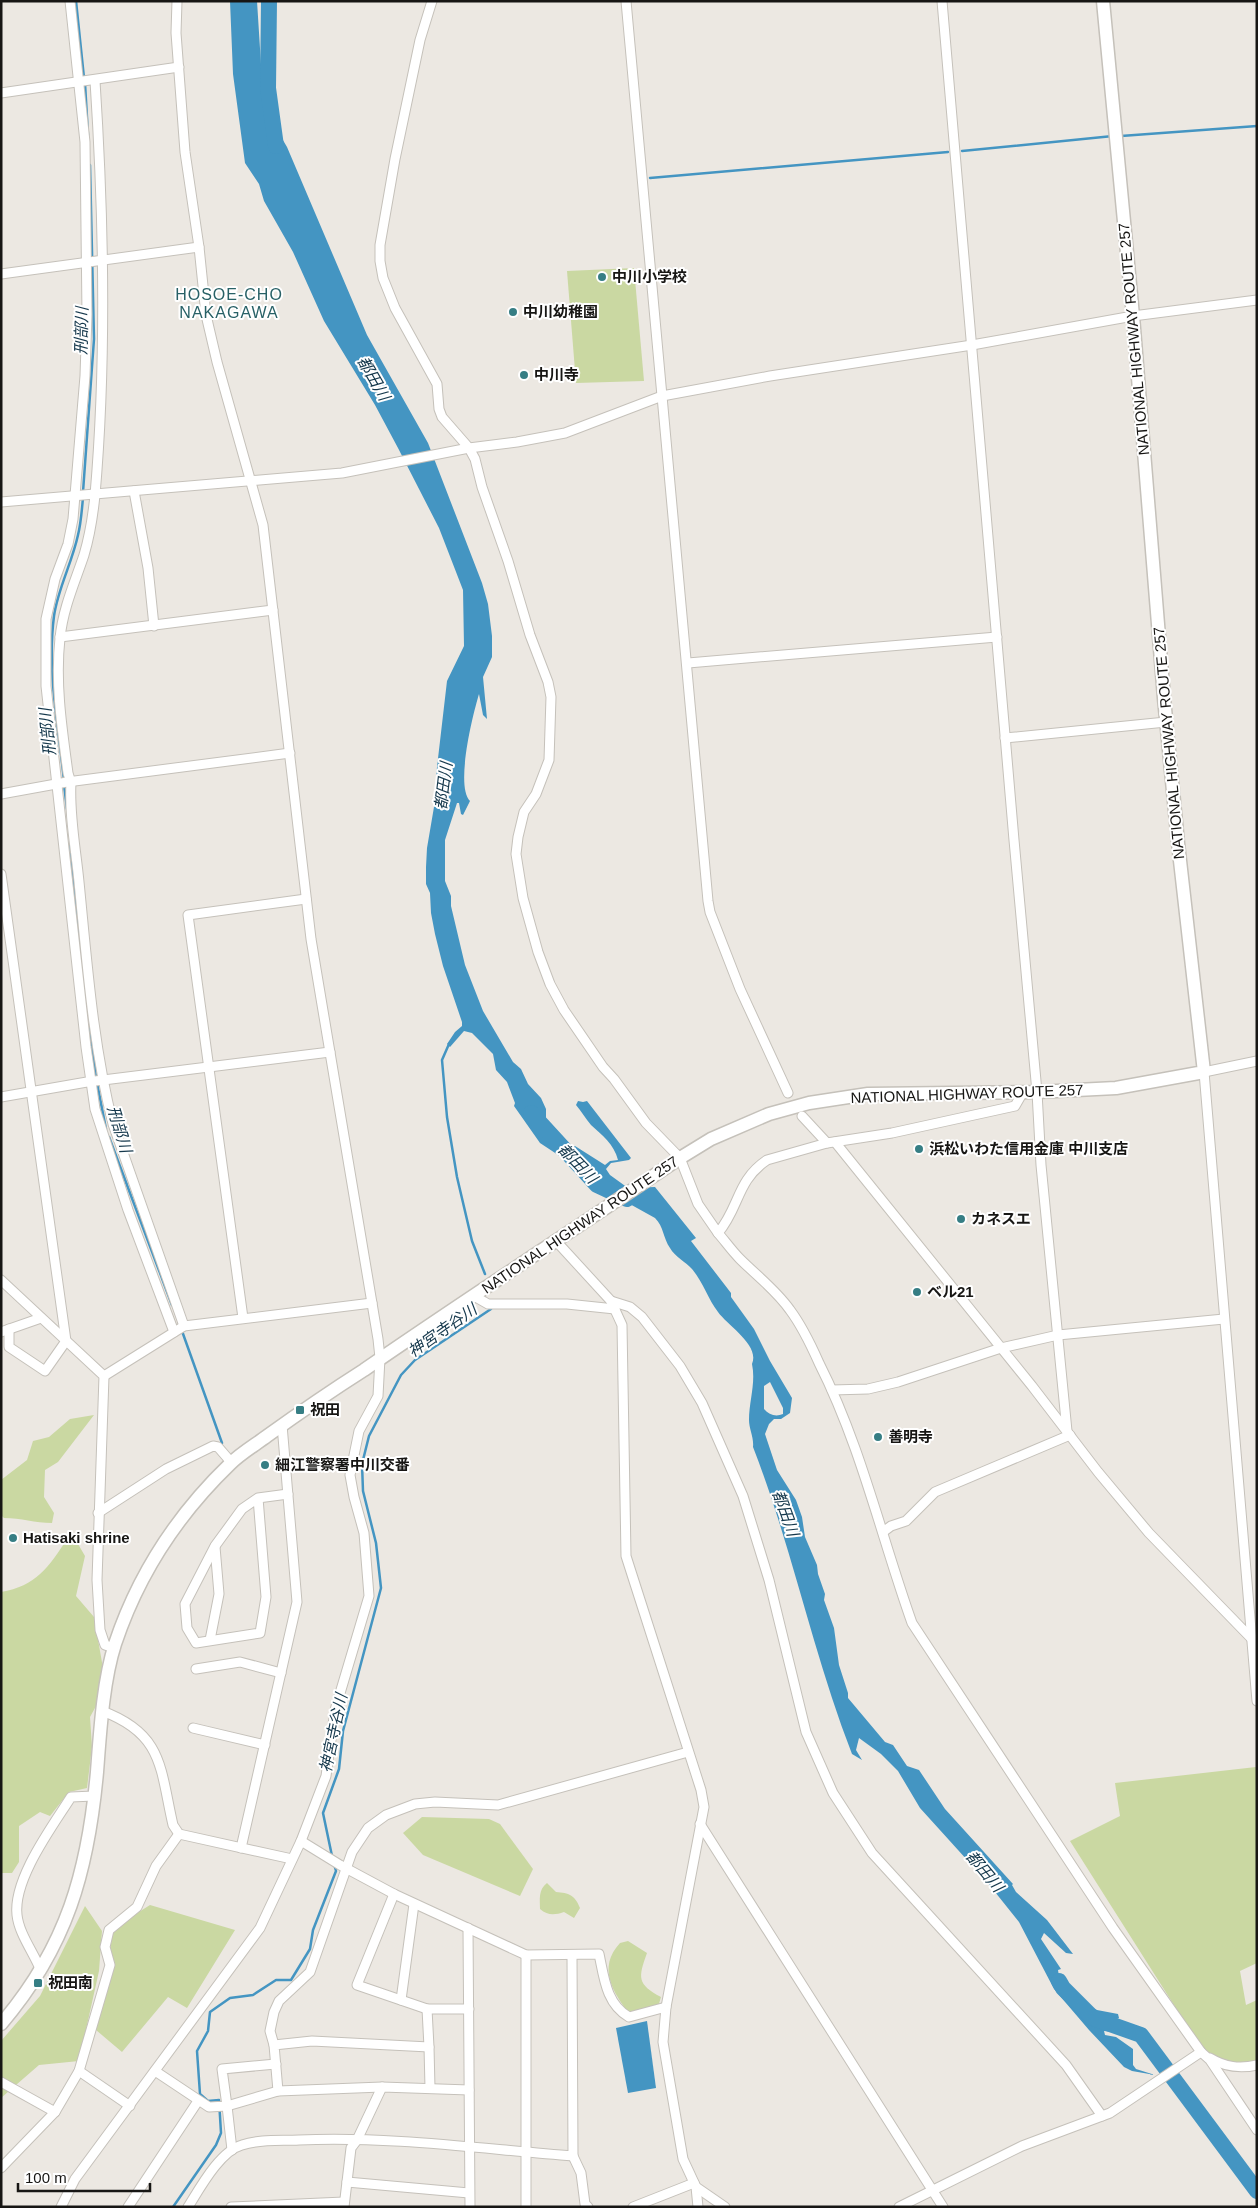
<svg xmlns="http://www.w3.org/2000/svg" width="1258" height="2208" viewBox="0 0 1258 2208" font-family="Arial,'Noto Sans JP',sans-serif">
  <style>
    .green { fill: #cad8a2 }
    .water { fill: #4495c2; fill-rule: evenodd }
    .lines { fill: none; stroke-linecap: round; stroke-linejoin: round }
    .stream { stroke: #4495c2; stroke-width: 2.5 }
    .river { stroke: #4495c2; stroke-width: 16 }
    .minor-casing { stroke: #c5c1ba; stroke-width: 11 }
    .highway-casing { stroke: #c5c1ba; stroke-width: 15 }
    .minor { stroke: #fff; stroke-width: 9 }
    .highway { stroke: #fff; stroke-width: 12 }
    .poi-dot { fill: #367e84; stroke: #fff; stroke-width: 2 }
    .labels { text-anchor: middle; stroke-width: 4; stroke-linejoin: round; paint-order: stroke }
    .poi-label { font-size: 15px; font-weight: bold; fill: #171614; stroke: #fff; text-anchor: start }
    .street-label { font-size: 15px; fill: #171614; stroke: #fff }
    .neighbourhood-label { font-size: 16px; letter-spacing: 1px; fill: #286166; stroke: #fff }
    .water-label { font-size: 16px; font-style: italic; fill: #15384c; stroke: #fff }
  </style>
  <rect width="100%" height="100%" fill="#ece8e2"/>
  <g class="green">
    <path d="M634 268 644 381 576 383 567 271Z"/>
    <path d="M94 1415 58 1462 45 1470 44 1497 54 1513 52 1523C35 1523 21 1518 4 1518L1 1515V1480L27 1460 33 1441 49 1437 70 1419Z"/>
    <path d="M67 1539 78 1544 85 1556 76 1596 94 1617 103 1668 101 1697 90 1717 92 1747 87 1788 69 1792 50 1816 40 1812 19 1826V1862L12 1873H1V1592C36 1586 49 1567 67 1539Z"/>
    <path d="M1256 1767 1257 1963 1240 1971 1246 2005 1257 2000V2069L1230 2063 1205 2054 1070 1841 1120 1816 1115 1783Z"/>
    <path d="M422 1817 489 1819 500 1824 533 1869 520 1896 423 1855 403 1833Z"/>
    <path d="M547 1883 556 1892C569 1893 575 1895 580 1908L574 1918 564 1912C555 1915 548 1916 540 1909 540 1899 538 1890 547 1883Z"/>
    <path d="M150 1905 235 1930 187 2008 168 1997 122 2052 96 2030 113 1932 123 1922Z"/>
    <path d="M85 1906 102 1931 99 1971 79 2061 39 2065 1 2098V2041L40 1996Z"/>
    <path d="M628 1941 647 1953C638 1978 637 1984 661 1997L658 2007 630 2015C613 1992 597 1968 620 1943Z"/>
  </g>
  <g class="water">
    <path d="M230 1H257L263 96 267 113 287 147 367 335 428 443 482 583 488 604 492 636V657L483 677 487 719 483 715 479 694C473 714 455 786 470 801L463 815 461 814 459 803H457L445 840V881L451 896V906L465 965 483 1011 513 1062 521 1069 528 1084 541 1098 546 1109V1132L571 1146H575L605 1165 610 1161 618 1160C614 1144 602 1135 591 1125 586 1119 581 1111 576 1105L578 1101 583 1102 587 1101 631 1158 629 1160 611 1163 606 1169 610 1175 628 1188 655 1187 696 1238 691 1241 731 1293V1297L754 1329 770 1361 792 1398 790 1413 781 1419H774L769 1424 765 1434 777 1470 796 1500 802 1517 805 1537 817 1565 818 1574 825 1594 824 1600 834 1628 839 1665 848 1693V1698L885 1742 893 1745 907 1766 919 1770 945 1809 1013 1884 1012 1885 1016 1892 1047 1920 1073 1954 1066 1953 1044 1933 1041 1939 1061 1969 1058 1970C1059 1985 1071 1996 1080 2008L1081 2002 1097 2010 1118 2014 1119 2018 1117 2019 1102 2017 1113 2032 1104 2031 1105 2035 1116 2037 1133 2049V2065L1136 2069 1155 2075 1132 2071 1124 2067 1089 2030 1054 1989 1019 1922 987 1882 920 1808 898 1771 881 1754 859 1738 856 1750 862 1760 852 1754C813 1654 792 1547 753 1447 754 1437 749 1429 749 1420 749 1401 756 1383 752 1364 760 1345 728 1326 718 1312 708 1299 703 1282 692 1269 686 1262 675 1257 670 1248 663 1238 664 1227 655 1218L610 1193 599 1182 540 1143 514 1106 515 1103 507 1082 496 1070 493 1054 472 1033 464 1031 450 1047 447 1044 455 1032 462 1026V1022L443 966 435 934 431 913 430 893 426 884V867L427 848 434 807 437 767 447 681 464 646 463 590 439 528 398 448 375 405 324 321 293 252 264 201 259 184 245 163 233 74ZM770 1382 783 1408V1414C776 1417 769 1415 764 1409V1386Z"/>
    <path d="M647 2021 656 2088 628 2093 616 2028Z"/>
  </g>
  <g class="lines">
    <g class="stream">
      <path d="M76 1 84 78"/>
      <path d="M85 83 88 135"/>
      <path d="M1121 136 1257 126"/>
      <path d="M962 151 1113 136"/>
      <path d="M650 178 948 152"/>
      <path d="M83 492 94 339 90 165"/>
      <path d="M64 780C58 725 47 670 54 616 58 588 72 563 78 535 81 523 82 510 83 497"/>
      <path d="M64 785 67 809"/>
      <path d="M70 842 82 959"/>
      <path d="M90 1026 96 1078"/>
      <path d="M449 1044 442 1060 447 1117 457 1177 472 1241 485 1274"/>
      <path d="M97 1083 106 1129"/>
      <path d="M109 1137 172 1305"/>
      <path d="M182 1331 222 1443"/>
      <path d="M332 1856 323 1813 339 1769 343 1731 381 1588 376 1543 363 1491 362 1464 369 1436 401 1375 415 1360 491 1309"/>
      <path d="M173 2207 216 2145 221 2133 219 2100 208 2101 200 2094 197 2051 208 2031 210 2012 230 1998 253 1995 276 1980H291L310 1949 313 1930 336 1871 334 1864"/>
    </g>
    <g class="river">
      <path d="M269 1 268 88 276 146"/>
      <path d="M531 1113 597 1185 627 1199"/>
      <path d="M1059 1981 1063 1988 1093 2018 1141 2035 1257 2191"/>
    </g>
    <defs>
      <g id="minor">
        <path d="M70 1 85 142 87 314 85 376 73 519 68 544 55 579 46 619V686L86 1047 95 1109 128 1210 174 1332"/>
        <path d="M432 1 420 40 395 159 380 245V261L383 278 395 308 437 384 439 409 442 417 469 448 475 459 482 487 508 561 530 635 548 682 551 697 549 760 536 794 524 812 518 837 516 854 523 898 538 952 550 984 564 1010 603 1067 614 1079 646 1123 680 1158 698 1204 718 1233C740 1207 736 1181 767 1160L827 1143"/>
        <path d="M626 1 708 901 710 912 740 989 788 1093"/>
        <path d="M942 1 1014 840 1037 1092 1041 1165 1067 1431"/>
        <path d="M95 81C104 219 107 357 95 495 93 515 90 535 84 555 75 582 63 608 60 638 55 683 62 729 68 773L71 783C69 815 76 850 79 882 87 962 93 1046 113 1124L184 1326"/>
        <path d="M1 93 179 67"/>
        <path d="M1 274 199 247"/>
        <path d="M134 491 148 568 154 626"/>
        <path d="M1 502 342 473 469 448 517 442 565 433 662 396 770 376 972 345 1133 316 1257 300"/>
        <path d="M60 637 273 610"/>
        <path d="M688 663 997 637"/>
        <path d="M1005 738 1166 722"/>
        <path d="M1 794 67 782 290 753"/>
        <path d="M1 874 66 1341 45 1371 9 1347V1329"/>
        <path d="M1257 1061 1204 1072 1257 1701"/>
        <path d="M1 1097 87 1082 330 1052"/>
        <path d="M802 1116 827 1143 892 1133 1015 1106 1023 1092"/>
        <path d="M835 1142 1032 1386 1098 1472 1149 1533 1252 1639"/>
        <path d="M718 1233C725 1241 732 1251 740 1259 757 1276 776 1290 790 1310 802 1326 811 1345 819 1363 861 1446 881 1536 912 1623L1113 1928 1201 2052 1210 2060 1257 2130"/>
        <path d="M556 1241 611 1301 622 1325 626 1556 701 1790 704 1807 666 2007 663 2042 683 2159 696 2187 725 2207"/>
        <path d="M1 1280 104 1376 97 1580 100 1630 105 1645 114 1648"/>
        <path d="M474 1296 488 1304H567L615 1309"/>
        <path d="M611 1301 630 1307 642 1317 680 1366 702 1403 743 1496 769 1580 806 1732 833 1793 872 1853 1066 2065 1102 2116"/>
        <path d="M243 1318 188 915 306 899"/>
        <path d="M1 1332 41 1318"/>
        <path d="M104 1376 184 1326 372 1303"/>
        <path d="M832 1390 868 1389 898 1382 1001 1348 1058 1335 1224 1319"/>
        <path d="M258 1498 266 1597 260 1633 196 1643 187 1628 185 1604 215 1546 242 1509 258 1498 288 1494"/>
        <path d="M98 1513 166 1469 213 1446 218 1447 231 1462"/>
        <path d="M883 1532 891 1526 906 1521 935 1492 1070 1435"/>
        <path d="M210 1640 219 1594 215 1547"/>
        <path d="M196 1669 240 1662 281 1673"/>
        <path d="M102 1711C164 1734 160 1769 173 1825L179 1834 292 1859"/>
        <path d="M193 1728 265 1745"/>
        <path d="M700 1824 943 2207"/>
        <path d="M301 1841 340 1865 394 1894 526 1955 599 1954C604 1977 606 2004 629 2017L666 2007"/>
        <path d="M241 1848 297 1602 282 1425"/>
        <path d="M394 1894 357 1985 427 2009"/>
        <path d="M468 1928 470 2207"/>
        <path d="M41 1971C34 1953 19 1934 17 1915 13 1879 52 1827 71 1797L94 1796"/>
        <path d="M401 2000 414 1904"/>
        <path d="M274 2045 270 2031 274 2012 279 2001 310 1972 352 1852 368 1828 386 1815 415 1804 435 1802 498 1805 688 1752"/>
        <path d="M429 2047 430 2088"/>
        <path d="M1210 2058C1225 2067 1239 2069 1257 2065"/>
        <path d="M79 2071 130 2106"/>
        <path d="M155 2071 209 2107 227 2106 222 2069 276 2064"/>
        <path d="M1 2082 55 2112"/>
        <path d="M278 2091 274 2045 312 2041 429 2047 427 2009H469"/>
        <path d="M232 2150 227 2106 278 2091 382 2087"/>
        <path d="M573 2156 581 2173 585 2204 588 2207"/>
        <path d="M1 2168 55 2112 79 2071 110 1965 105 1947 109 1930 137 1907 156 1866 179 1834"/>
        <path d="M347 2182 469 2193"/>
        <path d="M696 2187 698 2207"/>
        <path d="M61 2207 75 2179 260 1928 301 1841 326 1776 335 1710 369 1596 364 1533 354 1497 350 1475 359 1431 378 1396 380 1358 378 1339 311 939 263 525 217 362 206 315 199 247 185 152 176 33 177 1"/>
        <path d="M128 2207 198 2101"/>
        <path d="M188 2207C200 2188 220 2151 242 2145 260 2139 281 2141 299 2140 391 2136 482 2149 573 2156L572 1955"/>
        <path d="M231 2207 344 2202"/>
        <path d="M344 2207 351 2148 357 2140 382 2087 469 2090"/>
        <path d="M526 2207V1955"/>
        <path d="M633 2207 694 2183"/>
        <path d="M899 2207 1022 2146 1110 2113 1201 2052"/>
      </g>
      <path id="highway" d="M1 2024C67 1947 88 1871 97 1772 100 1733 103 1681 115 1644 138 1575 177 1515 230 1464 241 1453 255 1445 267 1436 299 1413 331 1391 364 1370 468 1298 575 1229 680 1158L711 1139 769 1114 809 1103 868 1094 1037 1092 1116 1088 1204 1072 1178 843 1164 698 1133 316 1103 1"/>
    </defs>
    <use href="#minor" class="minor-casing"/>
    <use href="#highway" class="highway-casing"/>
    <use href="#minor" class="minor"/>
    <use href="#highway" class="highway"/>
  </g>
  <g class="poi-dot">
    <circle cx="602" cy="277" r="5"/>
    <circle cx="513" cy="312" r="5"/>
    <circle cx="524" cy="375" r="5"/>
    <circle cx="919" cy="1149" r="5"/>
    <circle cx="961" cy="1219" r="5"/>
    <circle cx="917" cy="1292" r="5"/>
    <rect x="295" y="1405" width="10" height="10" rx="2.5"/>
    <circle cx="878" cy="1437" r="5"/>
    <circle cx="265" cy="1465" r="5"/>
    <circle cx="13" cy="1538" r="5"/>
    <rect x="33" y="1978" width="10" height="10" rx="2.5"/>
  </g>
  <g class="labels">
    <g class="poi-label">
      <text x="612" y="282">中川小学校</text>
      <text x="523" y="317">中川幼稚園</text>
      <text x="534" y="380">中川寺</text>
      <text x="929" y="1154">浜松いわた信用金庫 中川支店</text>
      <text x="971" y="1224">カネスエ</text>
      <text x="927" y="1297">ベル21</text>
      <text x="310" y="1415">祝田</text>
      <text x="888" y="1442">善明寺</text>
      <text x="275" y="1470">細江警察署中川交番</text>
      <text x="23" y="1543">Hatisaki shrine</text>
      <text x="48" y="1988">祝田南</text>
    </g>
    <g class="street-label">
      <text transform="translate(1134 339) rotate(-95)" y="5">NATIONAL HIGHWAY ROUTE 257</text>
      <text transform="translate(1169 743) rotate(-95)" y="5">NATIONAL HIGHWAY ROUTE 257</text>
      <text transform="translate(967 1094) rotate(-2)" y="5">NATIONAL HIGHWAY ROUTE 257</text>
      <text transform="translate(580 1225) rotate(-34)" y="5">NATIONAL HIGHWAY ROUTE 257</text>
    </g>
    <g class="neighbourhood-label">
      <text x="229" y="300">HOSOE-CHO<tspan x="229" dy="18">NAKAGAWA</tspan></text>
    </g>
    <g class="water-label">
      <text transform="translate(81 331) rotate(-89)" y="6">刑部川</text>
      <text transform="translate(374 378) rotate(60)" y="6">都田川</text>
      <text transform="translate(47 732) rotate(-96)" y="6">刑部川</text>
      <text transform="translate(443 786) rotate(-83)" y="6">都田川</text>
      <text transform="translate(120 1129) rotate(73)" y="6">刑部川</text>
      <text transform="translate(578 1163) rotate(46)" y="6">都田川</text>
      <text transform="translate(442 1330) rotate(-35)" y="6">神宮寺谷川</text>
      <text transform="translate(786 1513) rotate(70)" y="6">都田川</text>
      <text transform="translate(333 1733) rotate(-78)" y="6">神宮寺谷川</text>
      <text transform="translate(985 1871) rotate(50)" y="6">都田川</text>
    </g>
  </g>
  <rect width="1258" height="2208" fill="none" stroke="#171614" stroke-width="5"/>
  <path d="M18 2183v8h132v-8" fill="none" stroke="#171614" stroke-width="2.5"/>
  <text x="25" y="2183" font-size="15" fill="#171614" stroke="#ffffff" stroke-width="4" paint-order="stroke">100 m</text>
</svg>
